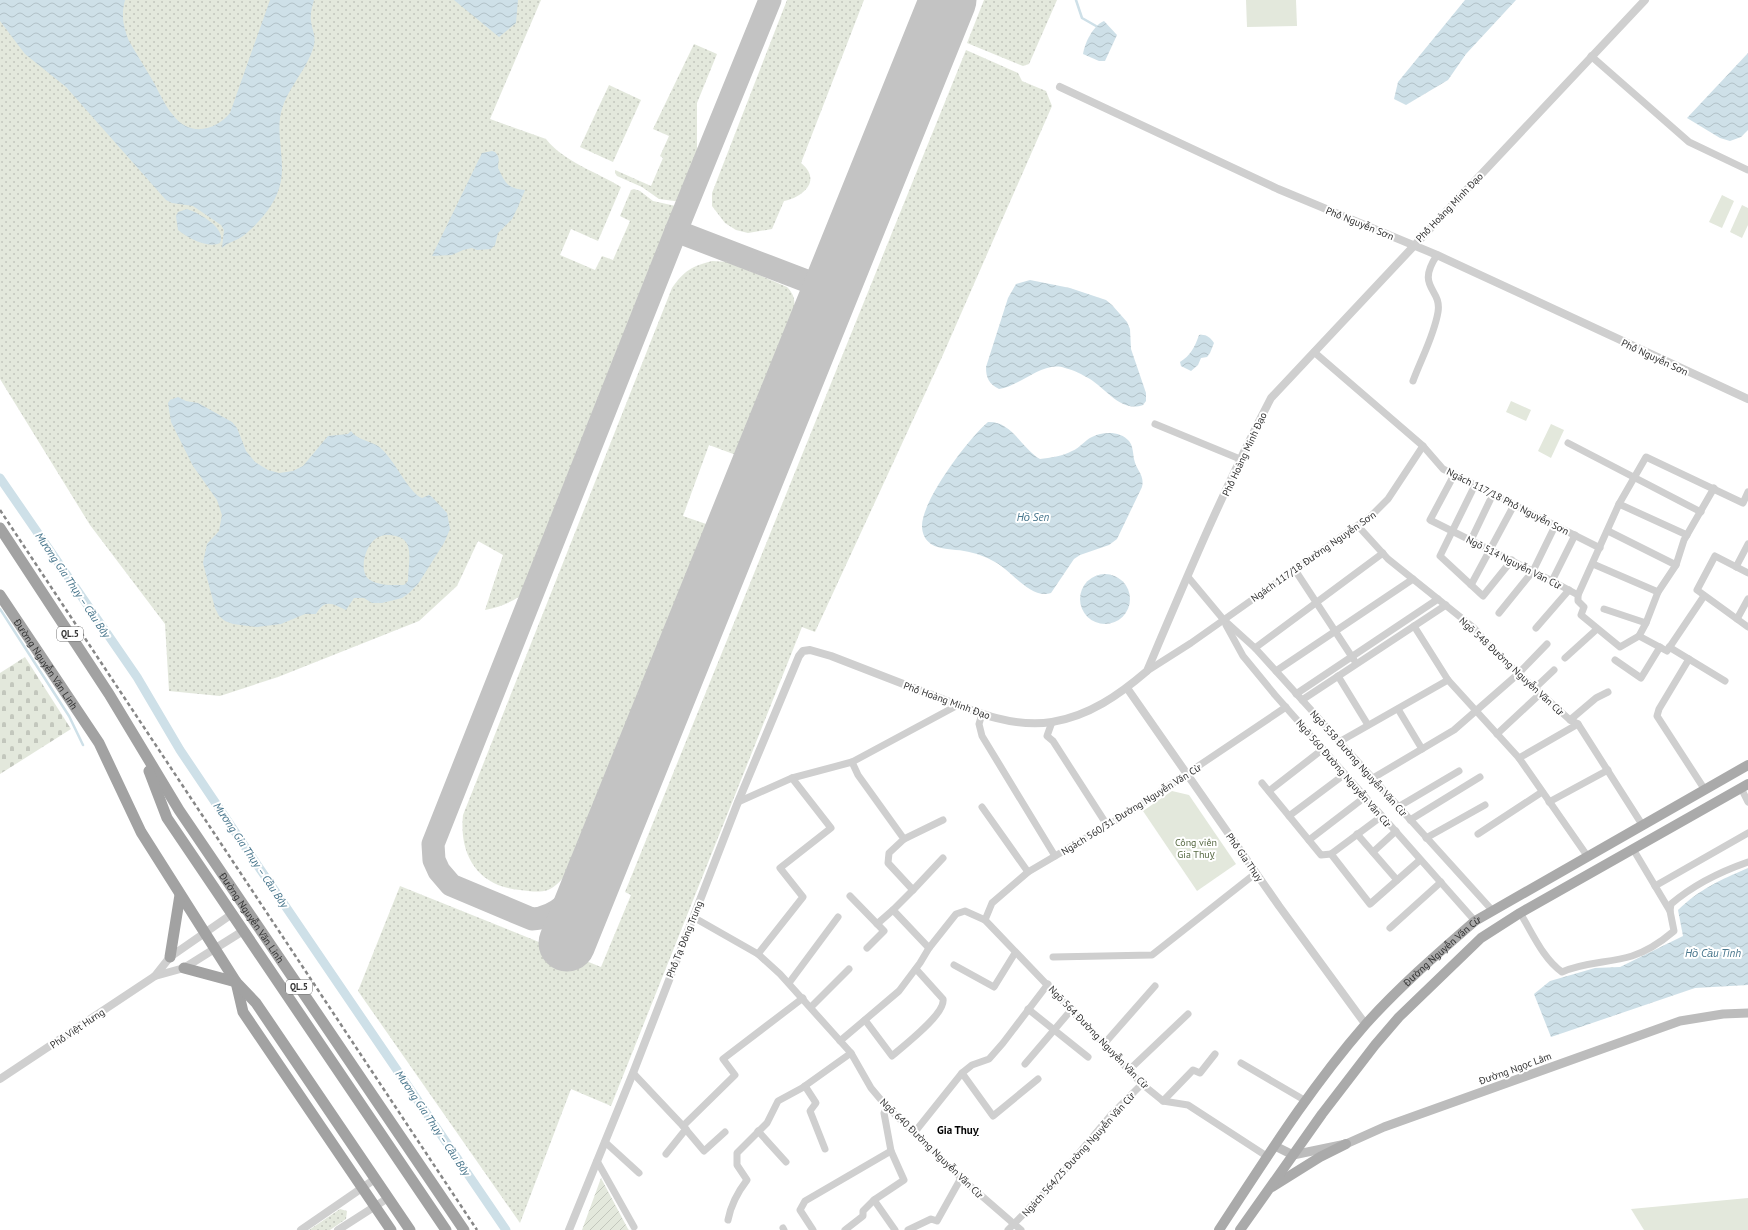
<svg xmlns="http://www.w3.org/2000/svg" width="1748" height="1230" viewBox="0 0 1748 1230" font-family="'PT Sans',sans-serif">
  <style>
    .grass { fill: url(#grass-dots) }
    .cemetery { fill: url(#cemetery-stones) }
    .park { fill: #e3e8dc }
    .garden { fill: url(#garden-furrows) }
    .water { fill: url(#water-waves); fill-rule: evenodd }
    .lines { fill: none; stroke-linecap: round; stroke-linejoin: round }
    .stream { stroke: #cee0e8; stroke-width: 2.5 }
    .canal { stroke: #cee0e8; stroke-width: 9 }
    .taxiway { stroke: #c3c3c3; stroke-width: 23 }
    .runway { stroke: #c3c3c3; stroke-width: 57 }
    .minor { stroke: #cfcfcf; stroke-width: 7 }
    .tertiary { stroke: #cfcfcf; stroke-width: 8 }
    .secondary { stroke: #bcbcbc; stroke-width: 9 }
    .primary { stroke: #aaa; stroke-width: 10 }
    .trunk { stroke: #a2a2a2; stroke-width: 11 }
    .rail { stroke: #878787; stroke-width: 2.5; stroke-dasharray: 4 3; stroke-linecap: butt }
    .labels { text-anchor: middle; stroke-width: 4; stroke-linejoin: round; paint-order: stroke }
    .shield { fill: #fff; stroke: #707070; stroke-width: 1 }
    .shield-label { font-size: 9px; font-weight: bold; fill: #323232 }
    .street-label { font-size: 10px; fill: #323232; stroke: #fff }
    .park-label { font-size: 10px; fill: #586a44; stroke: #fff }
    .water-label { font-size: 11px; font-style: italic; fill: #48768c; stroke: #fff }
    .neighbourhood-label { font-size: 11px; font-weight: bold; fill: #000; stroke: #fff }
  </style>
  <defs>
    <pattern id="grass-dots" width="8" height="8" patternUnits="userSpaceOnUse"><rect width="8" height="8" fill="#e3e8dc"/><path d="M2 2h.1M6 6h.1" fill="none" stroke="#c3c7bd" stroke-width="1.8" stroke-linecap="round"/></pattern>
    <pattern id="cemetery-stones" width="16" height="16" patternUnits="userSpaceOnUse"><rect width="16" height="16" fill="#e3e8dc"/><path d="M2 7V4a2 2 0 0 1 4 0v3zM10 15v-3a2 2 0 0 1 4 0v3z" fill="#c3c7bd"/></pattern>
    <pattern id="garden-furrows" width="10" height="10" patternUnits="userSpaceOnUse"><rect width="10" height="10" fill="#e3e8dc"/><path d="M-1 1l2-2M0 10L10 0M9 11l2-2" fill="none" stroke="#c3c7bd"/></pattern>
    <pattern id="water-waves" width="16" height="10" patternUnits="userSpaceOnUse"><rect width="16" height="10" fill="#cee0e8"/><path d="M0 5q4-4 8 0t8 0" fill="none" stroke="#b1c1c7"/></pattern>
  </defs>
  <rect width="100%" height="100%" fill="#fff"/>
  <g class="grass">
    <path d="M0 0H541L490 119 546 139C564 162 597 172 621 187L598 241 571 229 560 255 595 270 602 256 613 260 630 221 620 216 631 190 634 189 640 191 653 201 680 207 530 588C516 601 503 606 485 610L503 555 478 541 457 586 419 621 278 677 220 696 169 691 165 624 90 525 0 379Z"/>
    <path d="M787 0H864L801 163C822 180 804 197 784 201L772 229 748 233 736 230 725 223 712 206V193Z"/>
    <path d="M984 0H1057L1029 64 1023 66 967 43Z"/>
    <path d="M694 44 717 54 697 103V157L694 172 682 202 659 199 642 187 617 176 615 173V170L651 186 663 158 660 156 669 136 653 129Z"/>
    <path d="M966 50 1018 73 1022 81 1046 91 1052 106 942 357 815 632 802 627 611 1106 571 1089 520 1223 358 991 400 886 601 967 631 895 625 892Z"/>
    <path d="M609 85 641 100 613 162 580 147Z"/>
    <path d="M712 261 729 262 787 287C797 297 795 306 792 319L736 455 709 445 683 516 709 525 568 872C563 878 556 887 548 890 539 893 529 891 520 890 478 886 459 856 463 815L672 288C684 271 692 266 712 261Z"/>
    <path d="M340 1209 347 1211 346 1219 330 1230H309Z"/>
  </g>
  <path class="cemetery" d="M25 657 71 729 0 774V673Z"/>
  <g class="park">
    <path d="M1246 0H1296L1297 26 1247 27Z"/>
    <path d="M1722 195 1734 201 1722 228 1709 222Z"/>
    <path d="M1742 205 1748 208V225L1742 238 1730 232Z"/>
    <path d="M1511 401 1531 410 1526 421 1506 412Z"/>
    <path d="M1551 424 1564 430 1551 458 1538 451Z"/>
    <path d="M1172 791 1189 795 1236 864 1197 891 1143 811Z"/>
    <path d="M1748 1198V1230H1644L1631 1209Z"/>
  </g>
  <path class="garden" d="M601 1178 628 1229 629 1230H582Z"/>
  <g class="water">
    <path d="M0 0H125C121 15 123 26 129 41 137 55 146 69 154 83 160 94 165 106 173 115 189 137 215 131 230 113L270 0H314C312 7 310 14 311 21 312 30 316 35 314 45 307 72 284 90 280 118 277 144 288 170 277 194 271 209 256 226 243 236 236 241 228 242 222 248L224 230 221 225 193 206 172 203 166 200 66 87 25 54 0 21Z"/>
    <path d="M454 0H518L516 23 499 37Z"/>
    <path d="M1465 0H1516L1466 54 1448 80 1406 105 1394 99 1398 82Z"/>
    <path d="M1104 21 1117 35 1105 61H1099L1083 54C1085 42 1093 26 1104 21Z"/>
    <path d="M1748 53V130L1741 137 1730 141 1720 138 1687 118Z"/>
    <path d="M492 151 495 152C501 159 498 160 498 168 506 183 506 188 525 190L518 207 512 219 498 233 495 245 491 249 477 250 472 248 463 250 452 255 432 256 482 153Z"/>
    <path d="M187 209C199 213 227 228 220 243 208 249 188 238 178 230L176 216 178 212Z"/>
    <path d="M1030 280 1070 288 1106 300 1112 305 1127 322 1130 329 1131 349 1146 393V401L1143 405C1122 413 1106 389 1090 379 1083 375 1074 370 1065 368 1043 360 1021 386 999 389 989 384 986 378 986 367L1008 298 1016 284Z"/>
    <path d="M1199 335C1206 334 1210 337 1214 343L1210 353 1207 357 1201 358 1198 365 1191 371 1181 366 1180 362C1190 356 1195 347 1199 335Z"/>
    <path d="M178 397 186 401 198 403 232 422 237 428 246 451 255 462 268 470 279 473 293 471 303 466 328 436 348 434 351 431C356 439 370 441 378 446 393 456 409 494 422 498L429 495 432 497 447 513 450 529 444 543 418 584 409 593 402 598 382 603H372L364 598H354L346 610C333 604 325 598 316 614H305L281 624 257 627 233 624 225 621 219 616 215 608 203 563 207 544 219 531 222 515 217 500 193 466 171 422 168 403 170 400ZM385 535C418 534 408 559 408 581L404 585C393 585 380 586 370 580 358 572 365 548 374 540 377 537 381 536 385 535Z"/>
    <path d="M988 422C1012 421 1021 448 1040 459 1050 458 1063 456 1072 451 1080 448 1085 440 1092 437 1103 431 1121 431 1129 441 1133 446 1133 453 1134 459 1136 470 1145 475 1142 487L1117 539 1109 545 1080 555 1074 559 1051 593C1031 600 1012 571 995 562 985 556 975 553 964 551 954 549 940 550 931 544 925 540 922 533 922 526 922 500 968 439 988 422Z"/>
    <circle cx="1105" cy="599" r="25"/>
    <path d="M1748 868V985L1695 988 1551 1037 1534 994 1550 981 1595 968 1620 967 1683 936 1678 910C1700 889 1720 880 1748 868Z"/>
  </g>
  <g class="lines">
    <g class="stream">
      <path d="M1076 0 1082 18 1096 26"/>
      <path d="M0 609 69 716 83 745"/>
    </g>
    <path class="canal" d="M0 478 137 677 180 750 258 866 506 1230"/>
    <g class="taxiway">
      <path d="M676 231 830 290"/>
      <path d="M596 869C579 890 561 918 532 919L451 885 439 871 434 860 433 844 676 231 770 0"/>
    </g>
    <path class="runway" d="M567 943 948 0"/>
    <g class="minor">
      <path d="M1591 56 1689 142 1748 170"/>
      <path d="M1314 352 1423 446 1443 469 1600 548"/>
      <path d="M1413 381C1421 359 1434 336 1438 312 1442 288 1415 288 1437 255"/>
      <path d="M1155 424 1240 459"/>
      <path d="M1568 443 1701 512"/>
      <path d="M1454 475 1430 520 1552 581 1578 595V601L1584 607 1581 615 1620 647 1639 636 1646 623 1658 592 1676 565 1684 540 1714 488"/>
      <path d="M1475 485 1440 556 1483 596 1512 560"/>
      <path d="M1619 504 1687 535"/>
      <path d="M1358 526 1388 559 1474 628 1493 650 1570 720 1578 724 1643 826"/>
      <path d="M1608 531 1676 565"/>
      <path d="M1471 540 1493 494"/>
      <path d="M1593 564 1658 592"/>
      <path d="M1736 567 1748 544"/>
      <path d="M1295 570 1354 660"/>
      <path d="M1748 573 1715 556 1697 590 1748 627"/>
      <path d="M1188 577 1223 619 1255 648 1492 910"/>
      <path d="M1552 581 1575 535"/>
      <path d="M1471 585 1514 505"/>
      <path d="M1578 595 1619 504 1646 457 1743 503 1748 492"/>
      <path d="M1604 609 1646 623"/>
      <path d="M1499 613 1533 571 1555 526"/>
      <path d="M1737 619 1748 599"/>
      <path d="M1226 625 1243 656 1275 695 1475 921"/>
      <path d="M1414 626 1448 680 1519 758 1588 857"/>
      <path d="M1536 628 1569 590"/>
      <path d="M1639 636 1667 651 1704 596"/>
      <path d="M1669 647 1725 681"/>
      <path d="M1255 648 1383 553"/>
      <path d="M1565 658 1597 629"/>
      <path d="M1689 659 1659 709 1657 716 1705 790"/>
      <path d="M1615 660 1641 678 1660 647"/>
      <path d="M1147 671 1191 643 1372 515 1388 499 1423 446"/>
      <path d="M1276 671 1413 579"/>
      <path d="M1338 676 1368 725"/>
      <path d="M1535 688 1554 670"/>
      <path d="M1296 694 1438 599"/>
      <path d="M1302 700 1446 605"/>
      <path d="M1398 709 1422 749"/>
      <path d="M982 714 979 724 982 736 1055 856"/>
      <path d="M1570 720 1596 698 1608 692"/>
      <path d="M1052 722 1047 736 1053 741 1107 825"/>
      <path d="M1497 734 1540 694"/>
      <path d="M1339 742 1448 680"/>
      <path d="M1519 758 1578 724"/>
      <path d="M852 762 858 775 904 839 889 853 888 863 913 890 893 910 929 948"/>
      <path d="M1373 778 1454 730 1518 674 1547 644"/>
      <path d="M1262 783 1321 855 1331 854 1370 904 1420 860"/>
      <path d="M1741 788 1748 802"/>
      <path d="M1269 791 1323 749"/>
      <path d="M738 802 792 778 852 762 958 705"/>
      <path d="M1549 802 1608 770"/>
      <path d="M982 807 1028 872"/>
      <path d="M1398 807 1459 771"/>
      <path d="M1289 816 1345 774"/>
      <path d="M1410 820 1480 777"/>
      <path d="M1357 834 1397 880"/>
      <path d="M1478 834 1542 792"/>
      <path d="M1426 838 1485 805"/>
      <path d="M904 839 943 820"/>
      <path d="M1309 840 1365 797"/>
      <path d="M1633 849 1670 911"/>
      <path d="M1373 852 1396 831"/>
      <path d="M1331 854 1382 816"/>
      <path d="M1655 886 1748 833"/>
      <path d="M913 890 943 858"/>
      <path d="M850 896 884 931 867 948"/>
      <path d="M1520 913C1532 932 1543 959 1562 972 1584 962 1609 963 1632 956 1648 951 1661 942 1674 931L1670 911 1671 904C1692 886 1722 871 1748 862"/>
      <path d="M693 917 758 954 780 974 851 1053 871 1088 887 1107 961 1178 1021 1230"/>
      <path d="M985 920 992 903 1028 872 1130 812 1286 707"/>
      <path d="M877 924 893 910"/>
      <path d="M1390 928 1441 882"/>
      <path d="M758 954 803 897 780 868 831 828 792 778"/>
      <path d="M1053 957 1152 955 1256 873"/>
      <path d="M954 965 994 987 1015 953"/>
      <path d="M789 983 838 917"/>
      <path d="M811 1007 849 969"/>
      <path d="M1028 1009 1088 1057"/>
      <path d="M865 1020 892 1056C903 1046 946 1014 943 999L916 969"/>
      <path d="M840 1041 899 991 920 963 929 948 956 914 965 911 985 920 1142 1084 1163 1101 1188 1105 1268 1157"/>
      <path d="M1104 1044 1155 986"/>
      <path d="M1241 1063 1306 1101"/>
      <path d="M1025 1064 1072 1009"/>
      <path d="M1129 1070 1188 1014"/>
      <path d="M633 1073 683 1126 704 1151 725 1132"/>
      <path d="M962 1073 993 1116 1038 1079"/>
      <path d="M805 1086 816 1103 810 1111 825 1149"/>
      <path d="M1163 1101 1193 1070 1200 1073 1215 1054"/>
      <path d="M683 1126 735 1075 723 1059 803 998"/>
      <path d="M758 1131 786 1162"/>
      <path d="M914 1133 962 1073 972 1065 989 1059 1003 1043 1048 984"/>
      <path d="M605 1142 639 1173"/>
      <path d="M666 1154 686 1129"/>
      <path d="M597 1161 634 1227"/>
      <path d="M874 1200 895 1230"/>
      <path d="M728 1220C731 1204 737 1193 747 1180L737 1165V1153L767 1123 778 1101 802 1088 851 1053"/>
      <path d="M783 1228 784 1230"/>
      <path d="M813 1230 800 1210 805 1201 891 1151 884 1113 887 1107"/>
      <path d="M845 1230 863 1216V1211L874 1200 904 1180 891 1151"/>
      <path d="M908 1230 931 1219 937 1221 961 1178"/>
      <path d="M1008 1230 1053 1184 1111 1115 1142 1084"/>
    </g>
    <g class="tertiary">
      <path d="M1060 87 1278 189 1437 255 1748 399"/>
      <path d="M1127 688 1279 906 1366 1025"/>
      <path d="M155 976 184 968 243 931"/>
      <path d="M0 1079 155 976 170 957 232 914"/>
      <path d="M301 1230 375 1179"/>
      <path d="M338 1230 388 1198"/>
      <path d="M569 1230 633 1073 738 802 799 656 803 651 810 650 831 656C862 668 893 680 924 692 964 707 1008 729 1052 722 1089 716 1119 695 1147 671 1186 579 1225 486 1271 398L1645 0"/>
    </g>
    <path class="secondary" d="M1275 1146 1293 1155 1346 1144 1384 1127 1680 1021 1723 1014 1748 1013"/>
    <g class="primary">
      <path d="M1272 1187 1320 1157 1346 1144"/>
      <path id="s1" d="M1219 1230C1265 1160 1310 1088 1365 1025 1398 988 1437 954 1475 921L1748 765"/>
      <path d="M1240 1230 1322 1114 1375 1045 1399 1017 1481 938 1520 913 1748 784"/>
    </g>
    <g class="trunk">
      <path id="s2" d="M0 528 109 694 179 810 464 1230"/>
      <path id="s3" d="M0 595 99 743 141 832 236 982 243 1012 391 1230"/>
      <path d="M149 771 167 818 446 1230"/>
      <path d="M170 957 180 895"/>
      <path d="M184 968 236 982 256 1003 410 1230"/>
    </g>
    <path class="rail" d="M0 510 477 1230"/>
  </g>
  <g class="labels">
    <g class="shield">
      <rect x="57" y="627" width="26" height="14" rx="3"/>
      <rect x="286" y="980" width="26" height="14" rx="3"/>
    </g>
    <g class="shield-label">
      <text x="70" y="637">QL.5</text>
      <text x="299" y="990">QL.5</text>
    </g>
    <g class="street-label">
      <text transform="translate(1449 207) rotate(-46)" y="4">Phố Hoàng Minh Đạo</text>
      <text transform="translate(1360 223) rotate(22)" y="4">Phố Nguyễn Sơn</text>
      <text transform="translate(1655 357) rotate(25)" y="4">Phố Nguyễn Sơn</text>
      <text transform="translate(1244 454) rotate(-65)" y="4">Phố Hoàng Minh Đạo</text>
      <text transform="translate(1508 501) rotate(27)" y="4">Ngách 117/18 Phố Nguyễn Sơn</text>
      <text transform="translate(1313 556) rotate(-35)" y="4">Ngách 117/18 Đường Nguyễn Sơn</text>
      <text transform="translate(1514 562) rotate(27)" y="4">Ngõ 514 Nguyễn Văn Cừ</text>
      <text dy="4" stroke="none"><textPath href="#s3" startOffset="83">Đường Nguyễn Văn Linh</textPath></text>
      <text transform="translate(1512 666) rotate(43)" y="4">Ngõ 548 Đường Nguyễn Văn Cừ</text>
      <text transform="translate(947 700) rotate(20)" y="4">Phố Hoàng Minh Đạo</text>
      <text transform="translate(1359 763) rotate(48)" y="4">Ngõ 558 Đường Nguyễn Văn Cừ</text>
      <text transform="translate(1344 773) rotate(49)" y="4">Ngõ 560 Đường Nguyễn Văn Cừ</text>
      <text transform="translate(1131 809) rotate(-32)" y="4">Ngách 560/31 Đường Nguyễn Văn Cừ</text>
      <text transform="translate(1245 857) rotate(55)" y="4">Phố Gia Thụy</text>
      <text dy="4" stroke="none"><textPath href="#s2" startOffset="464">Đường Nguyễn Văn Linh</textPath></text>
      <text transform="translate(684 939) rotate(-68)" y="4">Phố Tạ Đông Trung</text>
      <text dy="4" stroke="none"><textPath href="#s1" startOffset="359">Đường Nguyễn Văn Cừ</textPath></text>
      <text transform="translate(77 1028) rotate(-34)" y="4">Phố Việt Hưng</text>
      <text transform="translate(1099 1037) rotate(46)" y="4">Ngõ 564 Đường Nguyễn Văn Cừ</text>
      <text transform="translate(1515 1068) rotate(-20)" y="4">Đường Ngọc Lâm</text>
      <text transform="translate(932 1148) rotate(44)" y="4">Ngõ 640 Đường Nguyễn Văn Cừ</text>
      <text transform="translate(1078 1154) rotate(-48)" y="4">Ngách 564/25 Đường Nguyễn Văn Cừ</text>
    </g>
    <g class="park-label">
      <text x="1196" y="846">Công viên<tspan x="1196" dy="12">Gia Thuỵ</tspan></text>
    </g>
    <g class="water-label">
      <text x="1033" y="521">Hồ Sen</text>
      <text transform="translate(73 585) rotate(56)" y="4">Mương Gia Thụy – Cầu Bây</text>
      <text transform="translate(251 855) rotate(56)" y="4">Mương Gia Thụy – Cầu Bây</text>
      <text x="1713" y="957">Hồ Cầu Tình</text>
      <text transform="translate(433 1123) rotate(56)" y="4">Mương Gia Thụy – Cầu Bây</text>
    </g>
    <g class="neighbourhood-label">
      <text x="958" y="1134">Gia Thuỵ</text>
    </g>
  </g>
</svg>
